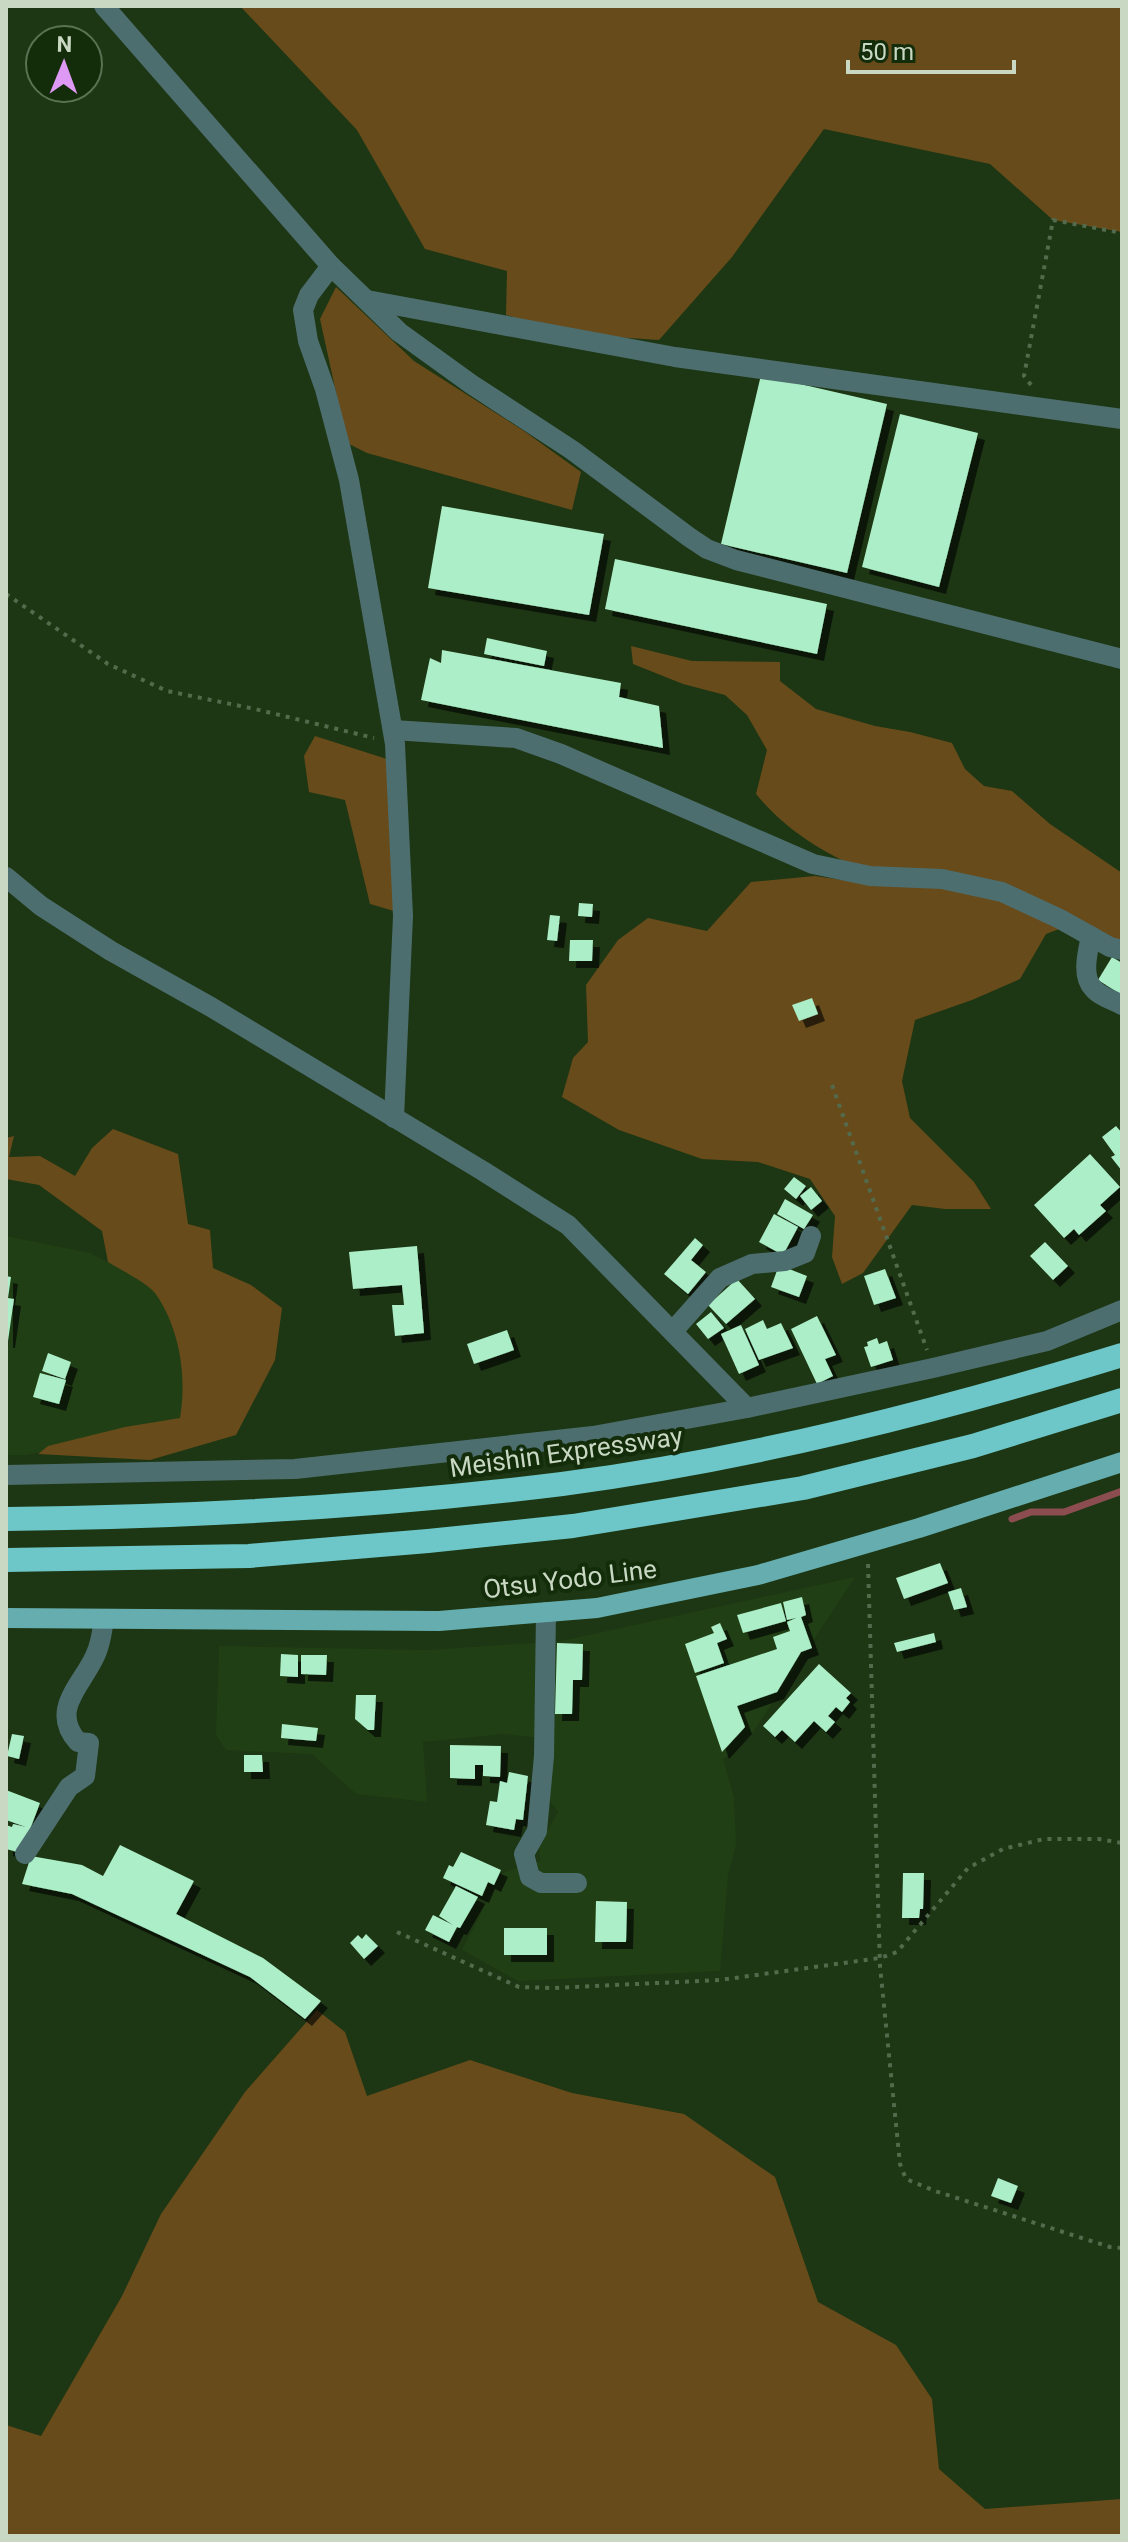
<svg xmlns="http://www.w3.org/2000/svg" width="1128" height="2542" viewBox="0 0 1128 2542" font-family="Roboto,sans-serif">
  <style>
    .built { fill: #213f15 }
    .green { fill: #674b1b }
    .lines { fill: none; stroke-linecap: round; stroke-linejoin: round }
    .stream { stroke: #8c4d50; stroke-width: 7 }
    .building { fill: #aceec7; filter: url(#shadow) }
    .path { stroke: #546a4c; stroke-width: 4; stroke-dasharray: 4 6; stroke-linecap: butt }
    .minor { stroke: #4d6e6f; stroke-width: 20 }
    .major { stroke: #65adaf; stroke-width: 20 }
    .highway { stroke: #6dc6c8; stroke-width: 24 }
    .labels { text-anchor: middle; stroke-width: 8; stroke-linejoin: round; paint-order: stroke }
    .street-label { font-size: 26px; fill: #c8d8c3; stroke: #132c09 }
  </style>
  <defs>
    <filter id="shadow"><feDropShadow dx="7" dy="7" stdDeviation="0" flood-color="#0009"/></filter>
  </defs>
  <rect width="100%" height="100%" fill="#1d3613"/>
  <g class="built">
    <path d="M6 1236 90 1253 153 1285 183 1332 184 1419 27 1455H6Z"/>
    <path d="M855 1577 750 1737 723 1759 734 1797 736 1845 728 1875 720 1971 518 1981 462 1950 502 1873 540 1861 539 1845 558 1812 548 1798 552 1739 503 1734 423 1742 427 1802 356 1794 312 1754 226 1750 216 1735 219 1646 430 1650 561 1641Z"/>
  </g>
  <g class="green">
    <path d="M240 6H1122V232L1053 220 990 164 824 129 732 257 659 340 568 334 506 315 507 271 425 249 357 130Z"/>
    <path d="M336 287 414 361 524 431 581 472 572 510 367 453 347 443 320 319Z"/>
    <path d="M631 646 692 661 780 662V681L816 709 875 726 910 732 952 743 965 769 984 786 1012 791 1050 824 1122 873V959L1078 922 1046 934 1020 979 972 1000 915 1020 902 1081 910 1118 974 1182 991 1209H945L912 1205 863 1273 842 1284 832 1257 835 1216 810 1179 758 1162 702 1159 619 1130 562 1097 573 1058 588 1042 586 985 618 940 648 918 707 931 751 882 815 876 864 883 875 877C827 853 791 836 756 794L767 750 747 715 725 695 683 684 633 664Z"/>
    <path d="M315 736 390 760 394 911 370 904 345 800 309 792 304 756Z"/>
    <path d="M113 1129 178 1154 188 1224 210 1230 213 1268 251 1285 282 1308 275 1360 236 1435 150 1460 38 1454 48 1446 125 1427 180 1418C187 1377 180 1328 155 1293 147 1283 121 1270 108 1262L102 1231 39 1185 6 1179V1138L14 1136 9 1157 40 1156 75 1176 92 1148Z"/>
    <path d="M317 2010 345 2032 367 2096 470 2060 572 2093 684 2114 775 2177 818 2302 896 2345 932 2399 939 2469 985 2509 1122 2499V2536H6V2425L41 2436 122 2296 161 2214 245 2092Z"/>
  </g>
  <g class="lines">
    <path class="stream" d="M1012 1519 1031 1512H1064L1122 1491"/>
  </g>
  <g class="building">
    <path d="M761 375 887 404 847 573 721 544Z"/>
    <path d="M900 414 978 433 939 587 862 567Z"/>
    <path d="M442 506 604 534 589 615 428 588Z"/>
    <path d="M615 559 827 604 817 654 605 609Z"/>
    <path d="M487 638 547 651 544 666 484 654Z"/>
    <path d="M442 650 621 683 619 697 659 706 663 748 421 700 430 658 441 663Z"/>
    <path d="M579 903 593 904 592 917 578 916Z"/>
    <path d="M550 915 560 916 557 941 547 940Z"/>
    <path d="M570 940H593L592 961H569Z"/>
    <path d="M1112 957 1122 963V995L1098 980Z"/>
    <path d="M812 998 818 1014 799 1021 792 1005Z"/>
    <path d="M1116 1126 1122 1133V1171L1111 1157 1115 1155 1102 1137Z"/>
    <path d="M1090 1154 1120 1187 1100 1205 1106 1211 1079 1235 1074 1229 1064 1238 1034 1205Z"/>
    <path d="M794 1177 806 1186 796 1199 784 1189Z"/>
    <path d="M811 1187 822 1201 811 1210 800 1196Z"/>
    <path d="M785 1199 813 1215 804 1229 777 1214Z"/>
    <path d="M774 1214 798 1227 783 1255 759 1242Z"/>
    <path d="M695 1238 703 1245 691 1260 706 1272 688 1294 664 1274Z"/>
    <path d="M1045 1242 1068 1266 1053 1280 1030 1256Z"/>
    <path d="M417 1246 424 1333 395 1336 392 1305H404L402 1285 353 1289 349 1252Z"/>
    <path d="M779 1265 807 1276 799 1297 771 1287Z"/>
    <path d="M885 1269 896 1298 874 1305 864 1276Z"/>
    <path d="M6 1276 11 1277 8 1298 14 1299 8 1341H6Z"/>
    <path d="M737 1279 755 1299 726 1324 708 1305Z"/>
    <path d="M711 1312 724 1328 708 1339 696 1324Z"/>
    <path d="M817 1316 836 1355 825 1359 833 1376 817 1384 791 1329Z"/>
    <path d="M763 1320 767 1329 781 1323 793 1348 759 1360 745 1329Z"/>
    <path d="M741 1325 759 1365 739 1374 721 1334Z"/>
    <path d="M507 1330 514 1350 474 1364 467 1344Z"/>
    <path d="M877 1338 879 1344 887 1341 893 1360 871 1367 864 1347 868 1346 867 1342Z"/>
    <path d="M48 1353 71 1362 65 1379 42 1371Z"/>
    <path d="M40 1373 66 1380 59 1404 33 1397Z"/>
    <path d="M940 1563 948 1583 904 1599 896 1578Z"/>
    <path d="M961 1588 967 1607 954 1610 948 1592Z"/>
    <path d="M802 1597 806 1615 801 1617 812 1648 801 1652 777 1692 737 1706 745 1727 722 1752 696 1676 777 1649 773 1637 790 1631 787 1622 796 1618 787 1620 783 1602Z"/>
    <path d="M781 1603 786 1621 743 1633 737 1615Z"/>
    <path d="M720 1623 727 1639 717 1643 724 1663 695 1673 685 1644 714 1633 711 1627Z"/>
    <path d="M934 1633 936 1642 897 1652 894 1643Z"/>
    <path d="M557 1643 583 1644 582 1680H573L572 1714H555Z"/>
    <path d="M281 1654 298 1655V1677L280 1676Z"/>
    <path d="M301 1655H327L326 1675 301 1674Z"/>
    <path d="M819 1664 851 1693 846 1698 850 1702 842 1712 836 1707 828 1716 835 1722 826 1732 814 1721 795 1742 782 1730 775 1737 763 1726Z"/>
    <path d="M356 1695H376L374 1730H368L355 1719Z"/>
    <path d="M282 1724 318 1728 316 1741 281 1738Z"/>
    <path d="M12 1734 24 1736 19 1759 7 1756Z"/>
    <path d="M450 1745 501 1746 500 1777 483 1776V1765H475V1779L450 1778Z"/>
    <path d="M244 1755H262L263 1772H244Z"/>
    <path d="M509 1772 528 1776 523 1820 516 1819 514 1830 486 1825 490 1801 497 1802 500 1781 507 1783Z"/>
    <path d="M6 1790 40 1803 21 1853 6 1849V1825L12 1827 13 1824 26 1827 6 1820Z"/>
    <path d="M120 1845 194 1881 176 1914 263 1958 321 2001 305 2019 250 1977 72 1894 22 1884 31 1856 82 1865 103 1876Z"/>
    <path d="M461 1852 501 1870 494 1885 488 1882 482 1896 443 1878 449 1865 453 1867Z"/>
    <path d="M903 1873H924L923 1909H920L919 1918H902Z"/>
    <path d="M456 1886 478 1897 460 1928 457 1927 449 1942 425 1930 433 1915 453 1925 439 1916Z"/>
    <path d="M596 1901 627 1902 626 1942H595Z"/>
    <rect x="504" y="1928" width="43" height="27"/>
    <path d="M366 1934 378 1946 364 1959 350 1943 358 1935 362 1939Z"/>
    <path d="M998 2178 1018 2186 1011 2203 991 2196Z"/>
  </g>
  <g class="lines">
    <g class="path">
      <path d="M1031 385 1024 376 1053 220 1122 233"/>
      <path d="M6 594 108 664 167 691 255 709 374 738"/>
      <path d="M832 1085 927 1350"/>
      <path d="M868 1564 880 1966 900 2164 906 2179 935 2191 1110 2247 1122 2248"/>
      <path d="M397 1932 519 1987 553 1988 720 1980 880 1958 897 1952 968 1868 1003 1849 1044 1839H1099L1122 1843"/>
    </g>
    <g class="minor">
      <path d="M104 6 331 266 399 332 471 384 572 450 689 537 707 549 736 560 1122 659"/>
      <path d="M331 266 309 295 303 310 308 341 325 389 349 480 395 744 403 916 394 1118"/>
      <path d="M367 300 675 357 1122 419"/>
      <path d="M393 730 516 738 561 754 813 864 870 876 942 879 1002 892 1060 919 1110 947 1122 950"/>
      <path d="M6 877 41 906 111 951 211 1007 483 1171 568 1225 747 1408"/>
      <path d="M1091 936C1088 951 1081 976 1093 988 1099 996 1113 1000 1122 1005"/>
      <path d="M673 1331 720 1278 752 1264 785 1261 805 1253 811 1236"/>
      <path d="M6 1475 295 1469 593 1436 747 1408 933 1368 1047 1341 1122 1310"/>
      <path d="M546 1612 544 1756 537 1831 524 1854 530 1877 541 1883H577"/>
      <path d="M25 1854 69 1787 85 1776 89 1743 78 1742C49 1710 82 1685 95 1656 101 1644 102 1632 104 1619"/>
    </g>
    <path class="major" d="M6 1618 439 1621 597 1608 758 1575 919 1528 1122 1462"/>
    <g class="highway">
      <path d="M6 1519C192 1517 377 1507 562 1484 752 1459 939 1411 1122 1355"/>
      <path d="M6 1560 249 1556 428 1541 573 1526 803 1488 973 1446 1122 1400"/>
    </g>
  </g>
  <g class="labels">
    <g class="street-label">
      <text transform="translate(566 1452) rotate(-8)" y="9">Meishin Expressway</text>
      <text transform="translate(570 1579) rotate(-7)" y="9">Otsu Yodo Line</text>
    </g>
  </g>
  <rect width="1128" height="2542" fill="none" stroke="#c8d8c3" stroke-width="16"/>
  <g transform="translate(64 64) rotate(1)"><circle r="38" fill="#132c09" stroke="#5b7153" stroke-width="2"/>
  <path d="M0-6L14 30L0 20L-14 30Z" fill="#dd99f3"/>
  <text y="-12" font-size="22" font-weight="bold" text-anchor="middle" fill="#c8d8c3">N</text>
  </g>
  <path d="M848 60v12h166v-12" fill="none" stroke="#c8d8c3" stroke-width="4"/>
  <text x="860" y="60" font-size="24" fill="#c8d8c3" stroke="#132c09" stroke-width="6" paint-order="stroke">50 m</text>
</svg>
